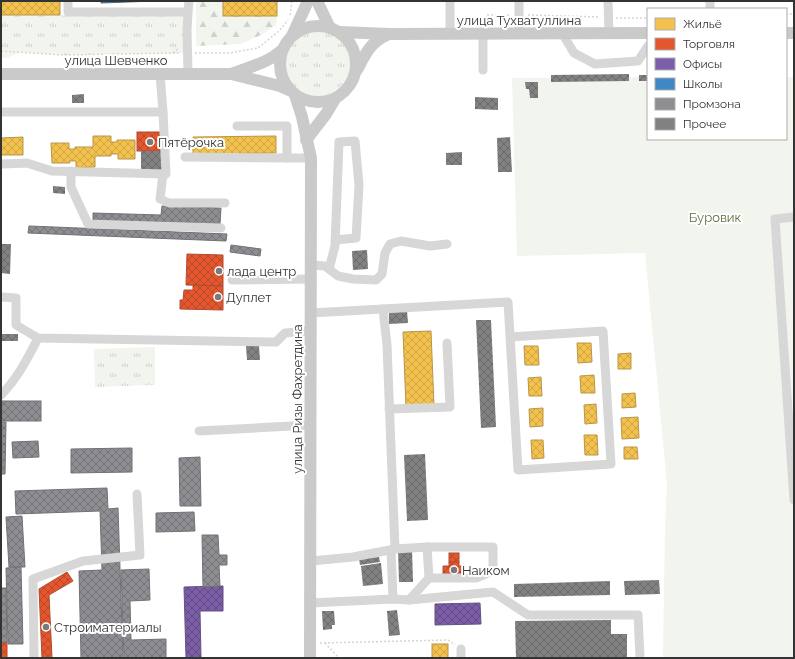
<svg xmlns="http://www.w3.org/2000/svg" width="795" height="659" viewBox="0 0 795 659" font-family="Raleway,sans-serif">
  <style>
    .grass { fill: url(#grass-tufts) }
    .forest { fill: url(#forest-firs) }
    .garden { fill: #f1f5ed }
    .homes { fill: url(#homes-cross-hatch); stroke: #b99646 }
    .shops { fill: url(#shops-cross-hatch); stroke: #af4c30 }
    .offices { fill: url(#offices-cross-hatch); stroke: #655184 }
    .schools { fill: url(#schools-cross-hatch); stroke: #3b6e99 }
    .industry { fill: url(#industry-cross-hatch); stroke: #727276 }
    .building { fill: url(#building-cross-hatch) }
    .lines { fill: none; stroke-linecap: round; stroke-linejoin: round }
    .path { stroke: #d6d6d6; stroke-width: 1.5; stroke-dasharray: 2 2; stroke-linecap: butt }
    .minor { stroke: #d7d7d7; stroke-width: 9 }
    .major { stroke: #cacaca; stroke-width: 12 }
    .poi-dot { fill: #7a7a7a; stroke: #fff; stroke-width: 1.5 }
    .labels { text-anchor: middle; stroke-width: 4; stroke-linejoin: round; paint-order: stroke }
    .street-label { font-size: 13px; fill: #333; stroke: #fff }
    .poi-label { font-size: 13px; fill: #333; stroke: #fff; text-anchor: start }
    .park-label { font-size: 13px; fill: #56703f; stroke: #fff }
  </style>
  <defs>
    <pattern id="grass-tufts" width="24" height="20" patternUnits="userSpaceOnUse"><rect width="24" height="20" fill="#f1f5ed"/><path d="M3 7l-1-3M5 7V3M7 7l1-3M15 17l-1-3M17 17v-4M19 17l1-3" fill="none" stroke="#cfd2cc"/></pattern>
    <pattern id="forest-firs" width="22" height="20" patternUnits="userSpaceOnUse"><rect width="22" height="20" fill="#f1f5ed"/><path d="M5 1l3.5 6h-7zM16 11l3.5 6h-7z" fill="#cfd2cc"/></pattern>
    <pattern id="homes-cross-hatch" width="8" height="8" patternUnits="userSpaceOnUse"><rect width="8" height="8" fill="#f2c14e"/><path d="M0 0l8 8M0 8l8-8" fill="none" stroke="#d0a645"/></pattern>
    <pattern id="shops-cross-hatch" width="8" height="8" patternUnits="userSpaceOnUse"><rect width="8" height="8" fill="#e4572e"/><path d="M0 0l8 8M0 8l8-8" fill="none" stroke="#b94928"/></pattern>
    <pattern id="offices-cross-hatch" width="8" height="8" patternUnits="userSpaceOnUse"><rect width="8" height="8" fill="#7b5ea7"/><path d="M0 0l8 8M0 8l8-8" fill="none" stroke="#604a81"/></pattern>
    <pattern id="schools-cross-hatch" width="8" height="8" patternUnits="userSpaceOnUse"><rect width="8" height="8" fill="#3f88c5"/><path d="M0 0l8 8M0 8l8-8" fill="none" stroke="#3570a1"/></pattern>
    <pattern id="industry-cross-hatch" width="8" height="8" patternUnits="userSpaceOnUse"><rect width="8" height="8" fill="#8d8d92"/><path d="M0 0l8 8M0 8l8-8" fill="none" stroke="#747478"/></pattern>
    <pattern id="building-cross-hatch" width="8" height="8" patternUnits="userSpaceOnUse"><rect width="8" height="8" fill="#818181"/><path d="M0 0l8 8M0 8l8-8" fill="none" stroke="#6a6a6a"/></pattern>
  </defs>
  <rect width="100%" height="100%" fill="#fff"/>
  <g class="grass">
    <path d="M1 15 183 16 187 30V53L62 55 19 52 7 58H1Z"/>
    <circle cx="317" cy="63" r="33"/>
    <path d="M155 347V385L95 387 94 349Z"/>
  </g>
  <path class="forest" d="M196 1H223V16H277L276 25 261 35 240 44 196 46Z"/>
  <path class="garden" d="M648 77V139H786V77H794V658H663L665 527 667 484 645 253 517 256 512 78Z"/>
  <g class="homes">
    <rect x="1" y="1" width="59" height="14"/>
    <rect x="223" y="1" width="54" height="15"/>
    <path d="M93 136H111V142H117V140H135V159H118V154H111V156H95V167L76 168V161H69L70 163H52L51 143H69V149H75V147H93Z"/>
    <path d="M276 136V153L193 154V137Z"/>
    <path d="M23 137V155H1V138Z"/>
    <path d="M431 331 434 406 406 407 403 332Z"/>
    <path d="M577 343H591L592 362 578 363Z"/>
    <path d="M524 346H538L539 365H525Z"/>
    <path d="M631 353V369H618V354Z"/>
    <path d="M594 375 595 393H581L580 376Z"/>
    <path d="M541 377 542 396H529L528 378Z"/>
    <path d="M635 393 636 407 622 408V394Z"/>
    <path d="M596 404 597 423 585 424 584 405Z"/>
    <path d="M543 408V426L530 427 529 409Z"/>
    <path d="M638 417 639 438 622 439 621 418Z"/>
    <path d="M584 435H597L598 455H585Z"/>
    <path d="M531 440H543L544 458 532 459Z"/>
    <path d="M624 447H637L638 459H624Z"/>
    <rect x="432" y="644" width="16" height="14"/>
  </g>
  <g class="shops">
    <rect x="137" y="132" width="26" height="19"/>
    <path d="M187 254 223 255V286L186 285Z"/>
    <path d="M193 285 223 286V310L180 309V300H183L184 290H193Z"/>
    <rect x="449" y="553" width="10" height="9"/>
    <path d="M449 562H459V566H465V574H443V566H449Z"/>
    <path d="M67 572 73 581 49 595 52 658H42L39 589Z"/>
    <rect x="1" y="642" width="6" height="16"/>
  </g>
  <g class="offices">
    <path d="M223 586V611H200L201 658H186L184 587Z"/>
    <path d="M480 603 481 624 435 625V604Z"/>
  </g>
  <path class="schools" d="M101 1H154L101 3Z"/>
  <g class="industry">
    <path d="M162 206 221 208 220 224 93 220V213L161 215Z"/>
    <path d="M29 226 227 234 226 241 28 233Z"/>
    <path d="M231 245 261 249 260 256 230 252Z"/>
    <rect x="1" y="401" width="40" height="20"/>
    <path d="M1 422H6L5 474H1Z"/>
    <path d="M38 441 39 457 13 458 12 442Z"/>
    <path d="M132 448V472L71 473V449Z"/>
    <path d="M200 457 201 506H180L179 458Z"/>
    <path d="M107 488 108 509 118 508 123 658H81L79 571 102 570 100 511 16 514 15 491Z"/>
    <path d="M194 512 195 531 156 532V513Z"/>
    <path d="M22 516 25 567H9L6 517Z"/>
    <path d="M202 535H218L219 555H227V565H219L220 586 203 587Z"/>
    <path d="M21 567 23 644H8L6 568Z"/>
    <path d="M149 569 150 600 130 601 131 640 166 639V658H124L121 570Z"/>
    <path d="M1 588H6L7 642H1Z"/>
  </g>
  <g class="building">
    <path d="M629 74V81L551 82V75Z"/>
    <rect x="639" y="75" width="9" height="6"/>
    <path d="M525 82H538V98H530L529 89H526Z"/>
    <path d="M84 94V103H72V95Z"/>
    <path d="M475 97 498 98V110L475 109Z"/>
    <path d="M510 137 512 172H498L497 138Z"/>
    <rect x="141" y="151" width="22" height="19"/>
    <path d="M462 152V165H446V153Z"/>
    <path d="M53 186 65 187V194L53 193Z"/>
    <path d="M1 244H11L10 274 1 273Z"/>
    <path d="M367 250 368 269 353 270 352 251Z"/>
    <path d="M407 311 408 323 389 324V312Z"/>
    <path d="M476 320H491L496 427 481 428Z"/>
    <rect x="1" y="334" width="17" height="7"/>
    <path d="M246 346H259L260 360H247Z"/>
    <path d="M425 454 428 520 407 521 404 455Z"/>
    <path d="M398 550H412L413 582H399Z"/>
    <path d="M379 557 380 562 360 565 359 559Z"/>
    <path d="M381 563 383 584 363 586 361 566Z"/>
    <path d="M659 580 660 594 625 595 624 581Z"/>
    <path d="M610 581V595L514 597V584Z"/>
    <path d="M397 610 400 635 389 636 387 611Z"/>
    <path d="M322 611H334L335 625H332V629L323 630Z"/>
    <path d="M611 620V634H627V658H516L515 621Z"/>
  </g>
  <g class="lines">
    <g class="path">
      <path d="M786 14H794"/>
      <path d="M290 15 292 1"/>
      <path d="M487 15H510"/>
      <path d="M528 15 600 17"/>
      <path d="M616 18H648"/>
      <path d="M1 51 62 55 179 53"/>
      <path d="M173 53 179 48"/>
      <path d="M195 53H229L258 48 279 31 288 20"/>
      <path d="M320 643 448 640 455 645"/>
      <path d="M325 643 339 658"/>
    </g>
    <g class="minor">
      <path d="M68 1V12H188L187 30 188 73"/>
      <path d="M519 1V34"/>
      <path d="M608 1 609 33"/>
      <path d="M710 1V9"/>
      <path d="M188 12 189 1"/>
      <path d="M562 33 574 53 595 64 638 61 648 46"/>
      <path d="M450 34V1"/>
      <path d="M483 70V33"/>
      <path d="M1 112H163"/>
      <path d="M237 126H287V158H311"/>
      <path d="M185 157 287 158"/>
      <path d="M1 164 27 163 52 171 166 174 163 112 160 74"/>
      <path d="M71 171V187L88 224 221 228"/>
      <path d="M163 174 160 199 169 203H225"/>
      <path d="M794 217 775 219 794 500"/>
      <path d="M311 265 325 266 338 276 353 279 376 280 382 274 385 253 390 244 401 241 430 246 447 244"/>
      <path d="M329 269 335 246 339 142 355 141 359 185 356 238 335 240"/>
      <path d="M232 280 311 279"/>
      <path d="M1 297 16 298V325L38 338 276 342 285 333 311 331"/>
      <path d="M383 309 387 345 395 549"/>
      <path d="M311 313 508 302 518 470 611 464 603 331 510 337"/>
      <path d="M1 395C17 379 28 358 38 338"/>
      <path d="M389 409 450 407 447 343"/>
      <path d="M199 431 310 425"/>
      <path d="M391 550 393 599"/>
      <path d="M311 561 353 557 395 549 427 547H493V571L476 578H429"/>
      <path d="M409 600 429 578 427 547"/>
      <path d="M310 603 393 599 409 600 493 592 528 615H638L640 658"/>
      <path d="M461 649V658"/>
      <path d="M34 658 33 579 83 561 140 555 137 494"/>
    </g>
    <g class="major">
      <path d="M317 1 330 28"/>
      <circle cx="318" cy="64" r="38"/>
      <path d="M339 32 390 34 648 33"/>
      <path d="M786 33H794"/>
      <path d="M292 36 308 1"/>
      <path d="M357 70C366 53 370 42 389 34"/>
      <path d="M1 74H231L280 86 289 90"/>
      <path d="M231 74C249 67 269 63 283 49"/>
      <path d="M295 95 302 117 311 158 310 658"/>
      <path d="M306 140 326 114 335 99"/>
    </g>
  </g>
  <g class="poi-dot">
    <circle cx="150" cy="142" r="4"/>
    <circle cx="219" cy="271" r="4"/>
    <circle cx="218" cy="297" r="4"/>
    <circle cx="454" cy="570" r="4"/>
    <circle cx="46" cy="627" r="4"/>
  </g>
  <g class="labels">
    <g class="street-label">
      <text x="519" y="25">улица Тухватуллина</text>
      <text x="116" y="65">улица Шевченко</text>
      <text transform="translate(297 399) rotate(-90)" y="5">улица Ризы Фахретдина</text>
    </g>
    <g class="poi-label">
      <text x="158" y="147">Пятёрочка</text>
      <text x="227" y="276">лада центр</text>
      <text x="226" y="302">Дуплет</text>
      <text x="462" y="575">Наиком</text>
      <text x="54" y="632">Строиматериалы</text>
    </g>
    <g class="park-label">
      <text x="715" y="222">Буровик</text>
    </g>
  </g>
  <rect width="795" height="659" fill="none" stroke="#333333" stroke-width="4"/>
  <rect x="647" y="8" width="140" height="132" fill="#ffffff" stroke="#adadad"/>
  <rect x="655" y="18" width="20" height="12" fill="#f2c14e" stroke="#adadad"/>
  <text x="683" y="28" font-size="12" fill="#333333">Жильё</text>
  <rect x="655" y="38" width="20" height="12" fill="#e4572e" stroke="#adadad"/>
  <text x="683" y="48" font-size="12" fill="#333333">Торговля</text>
  <rect x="655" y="58" width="20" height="12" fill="#7b5ea7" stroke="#adadad"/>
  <text x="683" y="68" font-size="12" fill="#333333">Офисы</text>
  <rect x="655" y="78" width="20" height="12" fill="#3f88c5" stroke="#adadad"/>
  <text x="683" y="88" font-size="12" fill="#333333">Школы</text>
  <rect x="655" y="98" width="20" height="12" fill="#8d8d92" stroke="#adadad"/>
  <text x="683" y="108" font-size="12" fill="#333333">Промзона</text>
  <rect x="655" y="118" width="20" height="12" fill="#818181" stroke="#adadad"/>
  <text x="683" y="128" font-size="12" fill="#333333">Прочее</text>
</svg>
